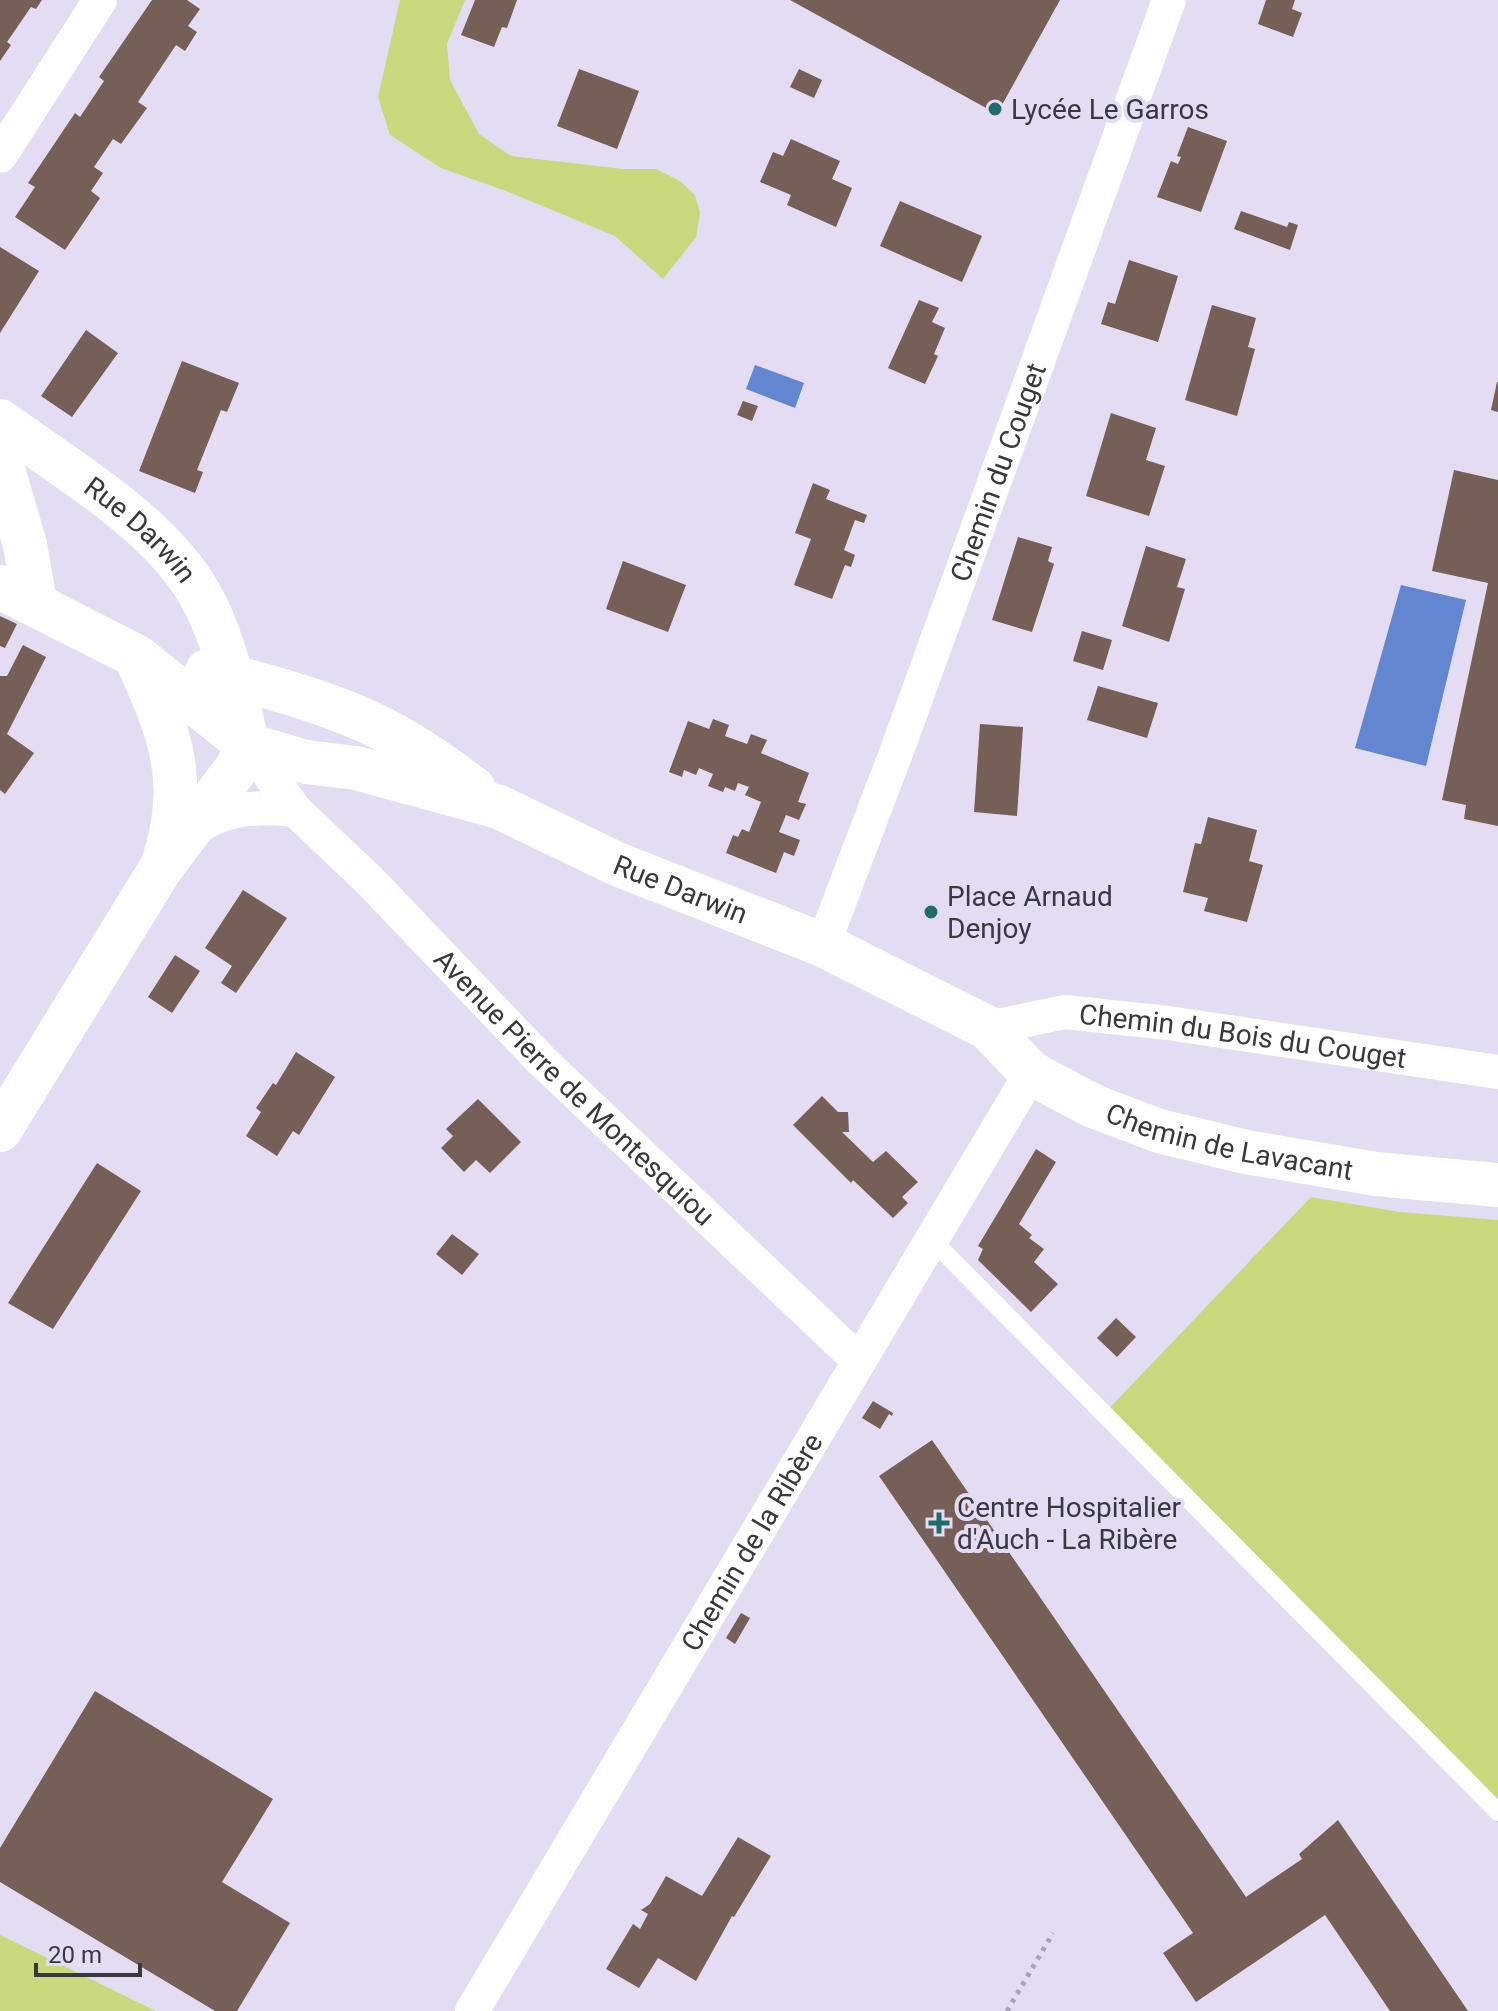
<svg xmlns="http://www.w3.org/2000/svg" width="1498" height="2011" viewBox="0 0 1498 2011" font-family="Roboto,sans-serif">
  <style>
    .green { fill: #c9d77d }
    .water { fill: #6286cf }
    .building { fill: #755f57 }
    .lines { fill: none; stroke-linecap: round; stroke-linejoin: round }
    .path { stroke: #a8a1b3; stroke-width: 5; stroke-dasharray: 4 6; stroke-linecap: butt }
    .lane { stroke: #fff; stroke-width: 18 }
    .street { stroke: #fff; stroke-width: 34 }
    .secondary { stroke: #fff; stroke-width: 44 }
    .poi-dot { fill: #216d6b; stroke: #e4dcf3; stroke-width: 3 }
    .labels { text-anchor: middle; stroke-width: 8; stroke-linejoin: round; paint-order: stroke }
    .poi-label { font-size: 28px; fill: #3a373f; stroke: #e4dcf3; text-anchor: start }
    .street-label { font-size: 28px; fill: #3a373f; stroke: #e4dcf3 }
  </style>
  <rect width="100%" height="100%" fill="#e4dcf3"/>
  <g class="green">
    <path d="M400 0H465L447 44 450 80 479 134 511 156 623 169H656L680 181 695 195 700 213 696 237 663 279 615 236 506 191 441 168 390 135 378 97Z"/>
    <path d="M1311 1197 1400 1212 1498 1220V1823L1099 1419Z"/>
    <path d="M0 1935 156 2011H0Z"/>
  </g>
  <g class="water">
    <path d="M755 365 804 383 795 408 746 389Z"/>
    <path d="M1401 585 1466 600 1426 766 1355 748Z"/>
  </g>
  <g class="building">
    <path d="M0 0H42L36 9 31 7 7 42 11 45 0 61Z"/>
    <path d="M152 0H187L200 9 188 26 197 32 185 51 176 45 138 102 147 108 121 144 113 139 94 167 103 173 91 191 100 198 65 250 15 217 35 187 28 183 75 113 80 117 104 81 99 77Z"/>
    <path d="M475 0H517L507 28 502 27 494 47 461 35Z"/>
    <path d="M790 0H1060L997 114Z"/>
    <path d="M1266 0H1295L1292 9 1302 13 1293 37 1258 24Z"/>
    <path d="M579 69 639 91 617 149 557 126Z"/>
    <path d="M799 69 822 80 814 98 790 87Z"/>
    <path d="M1188 127 1227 141 1201 212 1157 197 1171 161 1178 164 1181 157 1177 156Z"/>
    <path d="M791 139 840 161 832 179 852 188 836 227 787 205 791 195 760 182 773 152 783 156Z"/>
    <path d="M900 201 982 236 962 282 880 246Z"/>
    <path d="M1241 211 1287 227 1289 222 1298 225 1290 250 1234 229Z"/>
    <path d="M0 247 39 271 0 333Z"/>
    <path d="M1129 260 1178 276 1158 342 1101 324 1108 302 1115 304Z"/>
    <path d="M919 300 939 308 932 322 945 328 934 354 938 356 925 384 888 368Z"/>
    <path d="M1212 305 1256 318 1248 347 1255 349 1237 416 1185 400Z"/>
    <path d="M86 330 118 353 72 417 41 396Z"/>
    <path d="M182 361 239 383 227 412 221 410 197 470 203 472 195 493 139 471Z"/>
    <path d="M1497 382H1498V412L1491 410Z"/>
    <path d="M743 401 758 406 752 421 737 415Z"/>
    <path d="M1111 413 1156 428 1146 460 1165 466 1149 516 1086 496Z"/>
    <path d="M1454 470 1498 480V826L1464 819 1466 805 1442 800 1488 583 1432 571Z"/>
    <path d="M813 483 830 490 826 499 867 515 864 523 855 520 844 550 855 555 851 567 845 565 832 599 794 585 811 539 795 533Z"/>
    <path d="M1018 537 1052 547 1048 561 1054 564 1032 632 992 620Z"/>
    <path d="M1146 546 1186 559 1177 587 1185 589 1169 642 1122 626Z"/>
    <path d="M623 561 686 585 668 632 606 609Z"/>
    <path d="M0 616 17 624 5 648 0 646Z"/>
    <path d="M1082 631 1112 640 1103 670 1073 661Z"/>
    <path d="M23 645 46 657 7 734 34 753 5 794 0 790V676H7Z"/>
    <path d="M1098 686 1158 703 1147 738 1087 720Z"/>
    <path d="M713 719 729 725 725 736 747 744 751 734 767 740 761 753 809 773 798 802 806 804 799 820 786 815 779 832 800 840 794 856 784 852 776 873 726 853 733 835 738 837 742 829 749 832 761 802 745 795 749 787 738 783 735 791 725 787 723 792 708 786 713 774 699 768 696 775 684 770 682 777 669 772 688 721 709 729Z"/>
    <path d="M980 724 1023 727 1017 816 974 812Z"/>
    <path d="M1208 817 1257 830 1249 861 1263 865 1247 922 1204 911 1208 898 1183 892 1195 843 1201 844Z"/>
    <path d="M243 890 287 918 236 993 221 983 232 966 205 948Z"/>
    <path d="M175 955 200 971 172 1013 148 997Z"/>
    <path d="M296 1052 335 1077 299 1135 293 1131 277 1156 246 1136 261 1112 256 1108 273 1083 276 1085Z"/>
    <path d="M822 1096 838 1112H848L849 1132H842L873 1162 886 1151 918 1182 902 1197 908 1203 893 1218 853 1180 851 1183 793 1125Z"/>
    <path d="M478 1099 521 1142 490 1173 476 1160 464 1172 441 1148 453 1136 446 1129Z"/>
    <path d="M1036 1149 1056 1162 1019 1224 1032 1235 1029 1238 1044 1249 1034 1262 1058 1284 1031 1312 978 1260 983 1249 978 1246Z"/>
    <path d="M97 1163 141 1191 53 1329 8 1303Z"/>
    <path d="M452 1234 479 1254 462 1275 436 1254Z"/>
    <path d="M1116 1318 1136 1337 1117 1357 1097 1338Z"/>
    <path d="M873 1401 893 1413 892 1416 889 1414 880 1429 862 1418Z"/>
    <path d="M932 1440 1246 1897 1302 1859 1299 1854 1338 1820 1468 2011H1390L1325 1915 1196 2002 1163 1953 1193 1933 879 1476Z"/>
    <path d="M741 1613 750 1618 735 1644 726 1638Z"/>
    <path d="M95 1691 273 1799 222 1882 290 1923 237 2011H215L0 1882V1848Z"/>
    <path d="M738 1837 771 1856 734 1917 732 1916 696 1981 658 1958 639 1988 606 1969 633 1924 640 1929 648 1914 641 1910 650 1904 666 1876 702 1896Z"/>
  </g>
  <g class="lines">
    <path class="path" d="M1007 2011 1053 1933"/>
    <path class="lane" d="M932 1240 1498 1812"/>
    <g class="street">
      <path d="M0 156 100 0"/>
      <path id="s1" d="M248 745 295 810 369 880 541 1060 859 1361"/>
      <path d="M191 832C222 807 257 806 295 810"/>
      <path id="s2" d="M823 945 899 745 1169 0"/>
      <path id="s3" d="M988 1028 1065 1012 1168 1023 1498 1072"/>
      <path id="s4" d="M472 2011 1031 1073"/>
    </g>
    <g class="secondary">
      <path id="s5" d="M0 421C66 469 158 522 199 593 226 639 235 695 248 745"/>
      <path d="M0 459 25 545 35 602"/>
      <path id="s6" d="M0 587 136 656 248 745 306 762 356 768 499 807 617 864 823 945 988 1028 1031 1073 1093 1106 1159 1131 1246 1152 1376 1174 1498 1185"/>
      <path d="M138 662C169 731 189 780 165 857"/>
      <path d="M207 671C258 683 310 697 359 718 400 735 439 762 474 789"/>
      <path d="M0 1130 161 868 236 769 248 745"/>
    </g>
  </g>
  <g class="poi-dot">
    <circle cx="995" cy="109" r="8"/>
    <circle cx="931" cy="912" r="8"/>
    <path d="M935 1511h8v8h8v8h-8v8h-8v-8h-8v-8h8z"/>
  </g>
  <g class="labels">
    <g class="poi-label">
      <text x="1011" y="119">Lycée Le Garros</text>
      <text x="947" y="906">Place Arnaud<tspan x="947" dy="32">Denjoy</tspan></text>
      <text x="957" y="1517">Centre Hospitalier<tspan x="957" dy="32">d'Auch - La Ribère</tspan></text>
    </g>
    <g class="street-label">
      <text dy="10" stroke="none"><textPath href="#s2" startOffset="504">Chemin du Couget</textPath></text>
      <text dy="10" stroke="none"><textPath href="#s5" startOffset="178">Rue Darwin</textPath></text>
      <text dy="10" stroke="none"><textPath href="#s6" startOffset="754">Rue Darwin</textPath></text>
      <text dy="10" stroke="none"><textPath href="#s3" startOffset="258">Chemin du Bois du Couget</textPath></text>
      <text dy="10" stroke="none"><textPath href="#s1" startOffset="474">Avenue Pierre de Montesquiou</textPath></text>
      <text dy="10" stroke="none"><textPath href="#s6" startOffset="1366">Chemin de Lavacant</textPath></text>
      <text dy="10" stroke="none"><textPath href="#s4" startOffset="546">Chemin de la Ribère</textPath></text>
    </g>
  </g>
  <path d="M36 1963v12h104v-12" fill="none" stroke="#3a373f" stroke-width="4"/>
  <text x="48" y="1963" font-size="24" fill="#3a373f" stroke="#e4dcf3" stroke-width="6" paint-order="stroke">20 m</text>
</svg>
